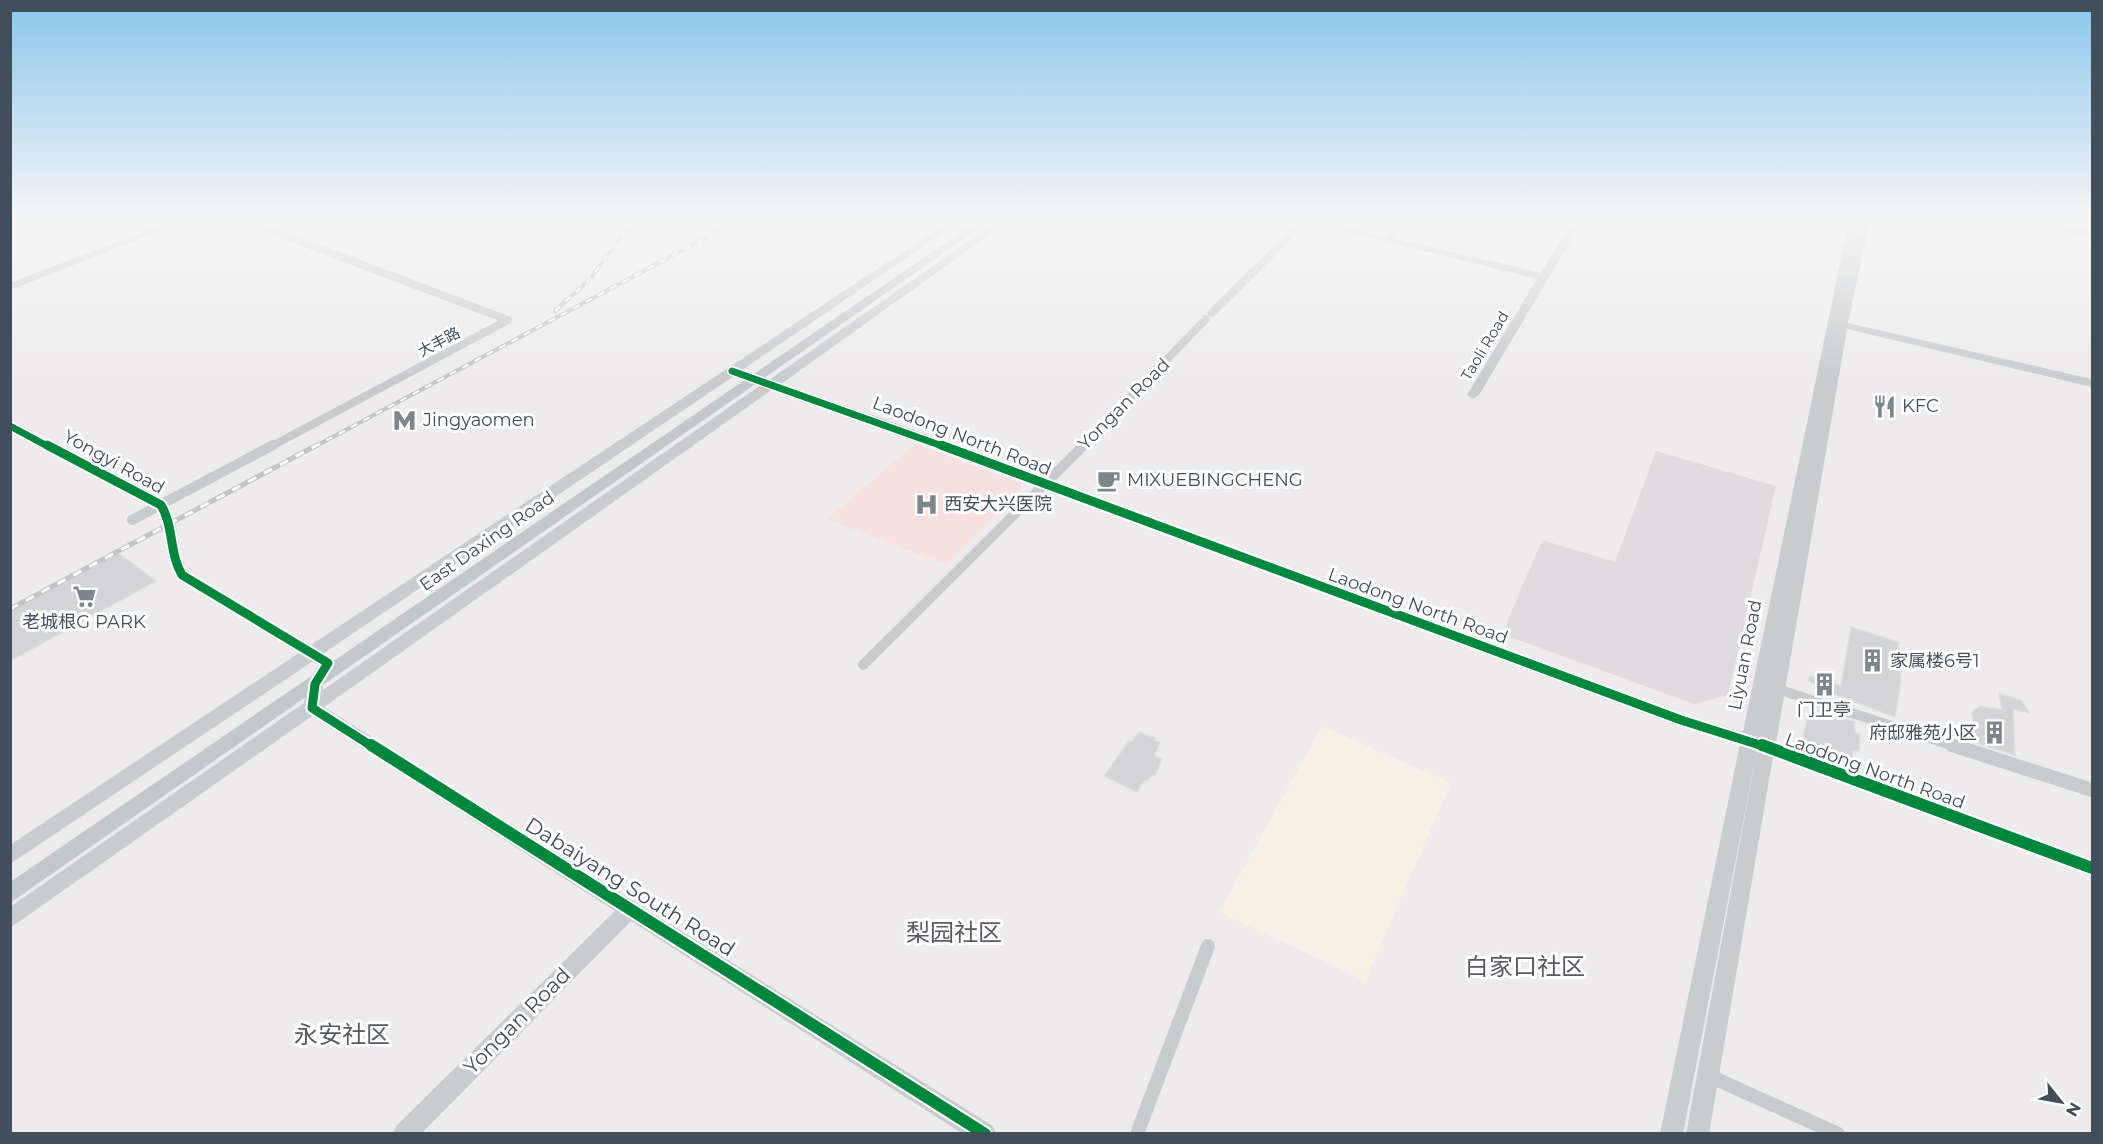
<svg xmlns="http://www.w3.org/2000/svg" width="2103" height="1144" viewBox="0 0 2103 1144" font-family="Montserrat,'Noto Sans SC',sans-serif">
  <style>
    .commercial { fill: #f6f0e5 }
    .education { fill: #dedcde }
    .medical { fill: #f6e1df }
    .building { fill: #d4d3d6; stroke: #dedddf; stroke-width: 1.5 }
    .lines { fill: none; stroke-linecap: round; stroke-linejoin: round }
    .street-far2 { stroke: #c8cbcd; stroke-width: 8 }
    .street-far1 { stroke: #c8cbcd; stroke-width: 10 }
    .street { stroke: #c8cbcd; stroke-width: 14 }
    .secondary { fill: #c8cccf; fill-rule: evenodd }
    .primary { fill: #c2c7cc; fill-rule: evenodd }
    .rail-far1-casing { stroke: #c2c4c6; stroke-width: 4 }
    .rail-casing { stroke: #c2c4c6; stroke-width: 5 }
    .rail-far1 { stroke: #fff; stroke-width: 2; stroke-dasharray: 7; stroke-linecap: butt }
    .rail { stroke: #fff; stroke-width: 3; stroke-dasharray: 9; stroke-linecap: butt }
    .cycleway-far2-casing { stroke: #fff; stroke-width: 10 }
    .cycleway-far1-casing { stroke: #fff; stroke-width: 13 }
    .cycleway-casing { stroke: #fff; stroke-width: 16 }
    .cycleway-far2 { stroke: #00873e; stroke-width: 7 }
    .cycleway-far1 { stroke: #00873e; stroke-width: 9 }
    .cycleway { stroke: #00873e; stroke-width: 12 }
    .labels { text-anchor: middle; stroke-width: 6; stroke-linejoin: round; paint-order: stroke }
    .far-street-label { font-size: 15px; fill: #424f5a; stroke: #fff }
    .street-label { font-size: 18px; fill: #424f5a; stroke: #fff }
    .poi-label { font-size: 18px; fill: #424f5a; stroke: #fff; text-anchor: start }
    .near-street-label { font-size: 21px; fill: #424f5a; stroke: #fff }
    .near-neighbourhood-label { font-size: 24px; fill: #575b61; stroke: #fff }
  </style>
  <rect width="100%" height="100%" fill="#edebeb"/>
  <path class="commercial" d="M1322 726 1451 783 1365 981 1219 912Z"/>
  <path class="education" d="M1656 451 1776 486 1728 695 1694 704 1502 634 1542 540 1615 562Z"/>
  <path class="medical" d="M915 444 1021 483V489L947 565 827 519Z"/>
  <g class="building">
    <path d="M118 553 156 581 10 661V610Z"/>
    <path d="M1851 627 1898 642 1901 680 1895 717 1839 696 1808 681 1810 676 1841 686Z"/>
    <path d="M1999 693 2022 701 2029 713 2013 709 2015 755 1976 743 1972 712 1980 706 2002 710Z"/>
    <path d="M1817 710 1855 722 1854 732 1860 734 1859 751 1853 750 1851 764 1817 751 1803 738 1807 719H1815Z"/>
    <path d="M1139 732 1155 738 1154 740 1160 743 1154 756 1162 759 1155 776 1152 775 1147 781 1144 780 1137 792 1104 776 1129 741 1132 742Z"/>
  </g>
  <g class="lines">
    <g class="street-far2">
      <path d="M244 220 508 320 270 447"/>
      <path d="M1388 240 1402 220"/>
      <path d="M1212 313 1305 220"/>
      <path d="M1082 447 1206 319"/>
    </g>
    <g class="street-far1">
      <path d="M132 520 273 445"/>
      <path d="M863 665 1084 445"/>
      <path d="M1777 689 1957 747"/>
    </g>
    <g class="street">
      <path d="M1952 745 2092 790"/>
      <path d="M1707 1075 1838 1134"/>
      <path d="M1137 1134 1208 946"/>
    </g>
    <g class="secondary">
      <path d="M175 220H188L10 290V283Z"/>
      <path d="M951 220H962L742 370 769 380 999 220H1010L781 384 884 419 1685 715 1743 732 1849 220H1859L1853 251 1860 220H1870L1848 323 2092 379V387L1847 329 1776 743 2092 860V876L1773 757 1709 1134H1686L1757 750 1683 1134H1660L1740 744 1675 725 874 425 773 389 324 707 993 1126 996 1134H963L631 921 421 1134H393L396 1126 615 911 312 716 10 928V907L304 703 307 684 318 665 313 661 10 864V845L299 653 177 579C163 556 168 530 156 508L10 431V422L166 502C182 527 175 550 188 572L311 645ZM734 376 761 385 323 690V684L336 663 324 653Z"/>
      <path d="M1300 220H1316L1541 273 1573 220H1583L1479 395 1473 399 1467 395 1537 279Z"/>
      <path d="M2009 220H2028L2092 232V238Z"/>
    </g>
    <path class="primary" d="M979 220H991L10 903V882Z"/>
    <defs>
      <g id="rail-far1">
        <path d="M555 311 589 280 634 220"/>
        <path d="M314 447 739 220"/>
      </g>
      <path id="rail" d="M10 609 317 445"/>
    </defs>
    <use href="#rail-far1" class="rail-far1-casing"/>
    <use href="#rail" class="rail-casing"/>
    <use href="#rail-far1" class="rail-far1"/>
    <use href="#rail" class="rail"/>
    <defs>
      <g id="cycleway-far2">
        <path d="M732 371 945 447"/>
        <path d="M10 426 49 447"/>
      </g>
      <g id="cycleway-far1">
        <path d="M47 445 161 505C174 527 169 553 182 575L328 663 315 684 312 708 373 747"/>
        <path d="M941 445 1681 720 1766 747"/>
      </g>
      <g id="cycleway">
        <path d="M371 745 985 1134"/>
        <path d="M1762 745 2092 868"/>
      </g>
    </defs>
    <use href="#cycleway-far2" class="cycleway-far2-casing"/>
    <use href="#cycleway-far1" class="cycleway-far1-casing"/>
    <use href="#cycleway" class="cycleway-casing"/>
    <use href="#cycleway-far2" class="cycleway-far2"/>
    <use href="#cycleway-far1" class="cycleway-far1"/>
    <use href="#cycleway" class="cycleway"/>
  </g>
  <linearGradient id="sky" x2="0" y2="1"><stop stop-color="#8ac6ec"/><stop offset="0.58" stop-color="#f7f6f6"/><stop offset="1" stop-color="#f7f6f6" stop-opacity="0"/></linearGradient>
  <rect width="2103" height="380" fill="url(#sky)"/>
  <defs>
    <symbol id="restaurant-bare" viewBox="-9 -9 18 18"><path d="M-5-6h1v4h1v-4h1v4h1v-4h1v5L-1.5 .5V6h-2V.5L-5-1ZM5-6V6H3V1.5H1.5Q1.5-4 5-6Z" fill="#7e868d" stroke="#fff" stroke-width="2.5" paint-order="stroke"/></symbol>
    <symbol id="metro-bare" viewBox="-9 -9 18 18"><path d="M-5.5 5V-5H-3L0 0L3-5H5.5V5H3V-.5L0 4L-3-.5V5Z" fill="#7e868d" stroke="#fff" stroke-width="2.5" paint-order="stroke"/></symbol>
    <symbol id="cafe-bare" viewBox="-9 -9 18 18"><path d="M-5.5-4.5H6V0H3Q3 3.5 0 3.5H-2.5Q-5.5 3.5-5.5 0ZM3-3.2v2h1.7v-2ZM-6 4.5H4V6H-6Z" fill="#7e868d" stroke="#fff" stroke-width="2.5" paint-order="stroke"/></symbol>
    <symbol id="hospital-bare" viewBox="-9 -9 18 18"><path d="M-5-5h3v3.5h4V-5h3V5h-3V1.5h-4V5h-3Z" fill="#7e868d" stroke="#fff" stroke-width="2.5" paint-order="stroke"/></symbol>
    <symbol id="supermarket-bare" viewBox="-9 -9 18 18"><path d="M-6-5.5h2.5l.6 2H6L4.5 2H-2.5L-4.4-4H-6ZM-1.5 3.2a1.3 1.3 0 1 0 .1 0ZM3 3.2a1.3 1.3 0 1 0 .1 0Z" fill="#7e868d" stroke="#fff" stroke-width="2.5" paint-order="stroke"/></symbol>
    <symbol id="building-bare" viewBox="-9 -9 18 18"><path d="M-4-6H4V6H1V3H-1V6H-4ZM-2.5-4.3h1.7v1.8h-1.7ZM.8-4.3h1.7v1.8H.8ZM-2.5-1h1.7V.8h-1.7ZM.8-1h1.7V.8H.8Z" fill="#7e868d" stroke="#fff" stroke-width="2.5" paint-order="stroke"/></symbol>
  </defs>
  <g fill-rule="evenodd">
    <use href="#restaurant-bare" x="1868" y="390" width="33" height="33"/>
    <use href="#metro-bare" x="388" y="404" width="33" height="33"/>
    <use href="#cafe-bare" x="1092" y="464" width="33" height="33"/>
    <use href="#hospital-bare" x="910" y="488" width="33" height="33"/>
    <use href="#supermarket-bare" x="68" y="580" width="33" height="33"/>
    <use href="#building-bare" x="1856" y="644" width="33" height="33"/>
    <use href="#building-bare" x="1808" y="668" width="33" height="33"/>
    <use href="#building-bare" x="1978" y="716" width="33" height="33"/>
  </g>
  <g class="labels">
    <g class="far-street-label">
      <text transform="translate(439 342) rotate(-28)" y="5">大丰路</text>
      <text transform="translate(1485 346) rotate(-59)" y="5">Taoli Road</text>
    </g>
    <g class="street-label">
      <text transform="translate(1124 404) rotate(-45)" y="6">Yongan Road</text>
      <text transform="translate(962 436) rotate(21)" y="6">Laodong North Road</text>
      <text transform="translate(114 462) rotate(29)" y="6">Yongyi Road</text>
      <text transform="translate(487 541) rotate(-35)" y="6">East Daxing Road</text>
      <text transform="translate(1418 606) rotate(20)" y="6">Laodong North Road</text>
      <text transform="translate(1745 655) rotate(-79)" y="6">Liyuan Road</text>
      <text transform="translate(1875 771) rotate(20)" y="6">Laodong North Road</text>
    </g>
    <g class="poi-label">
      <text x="1902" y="412">KFC</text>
      <text x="423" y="426">Jingyaomen</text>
      <text x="1127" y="486">MIXUEBINGCHENG</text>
      <text x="944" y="510">西安大兴医院</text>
      <text x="84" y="628" text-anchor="middle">老城根G PARK</text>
      <text x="1890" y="667">家属楼6号1</text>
      <text x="1824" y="716" text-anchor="middle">门卫亭</text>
      <text x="1977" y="739" text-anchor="end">府邸雅苑小区</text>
    </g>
    <g class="near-street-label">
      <text transform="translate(630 887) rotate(32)" y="7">Dabaiyang South Road</text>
      <text transform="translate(517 1021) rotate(-45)" y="7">Yongan Road</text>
    </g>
    <g class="near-neighbourhood-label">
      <text x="954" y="941">梨园社区</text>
      <text x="1525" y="975">白家口社区</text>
      <text x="342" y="1043">永安社区</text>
    </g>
  </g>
  <rect width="2103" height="1144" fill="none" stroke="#424f5a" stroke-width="24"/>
  <g transform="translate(2061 1102) rotate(121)" stroke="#ffffff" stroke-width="4.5" paint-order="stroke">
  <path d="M0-4.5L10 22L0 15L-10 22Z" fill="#424f5a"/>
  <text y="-9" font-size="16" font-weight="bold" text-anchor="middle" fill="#424f5a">N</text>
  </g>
</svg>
